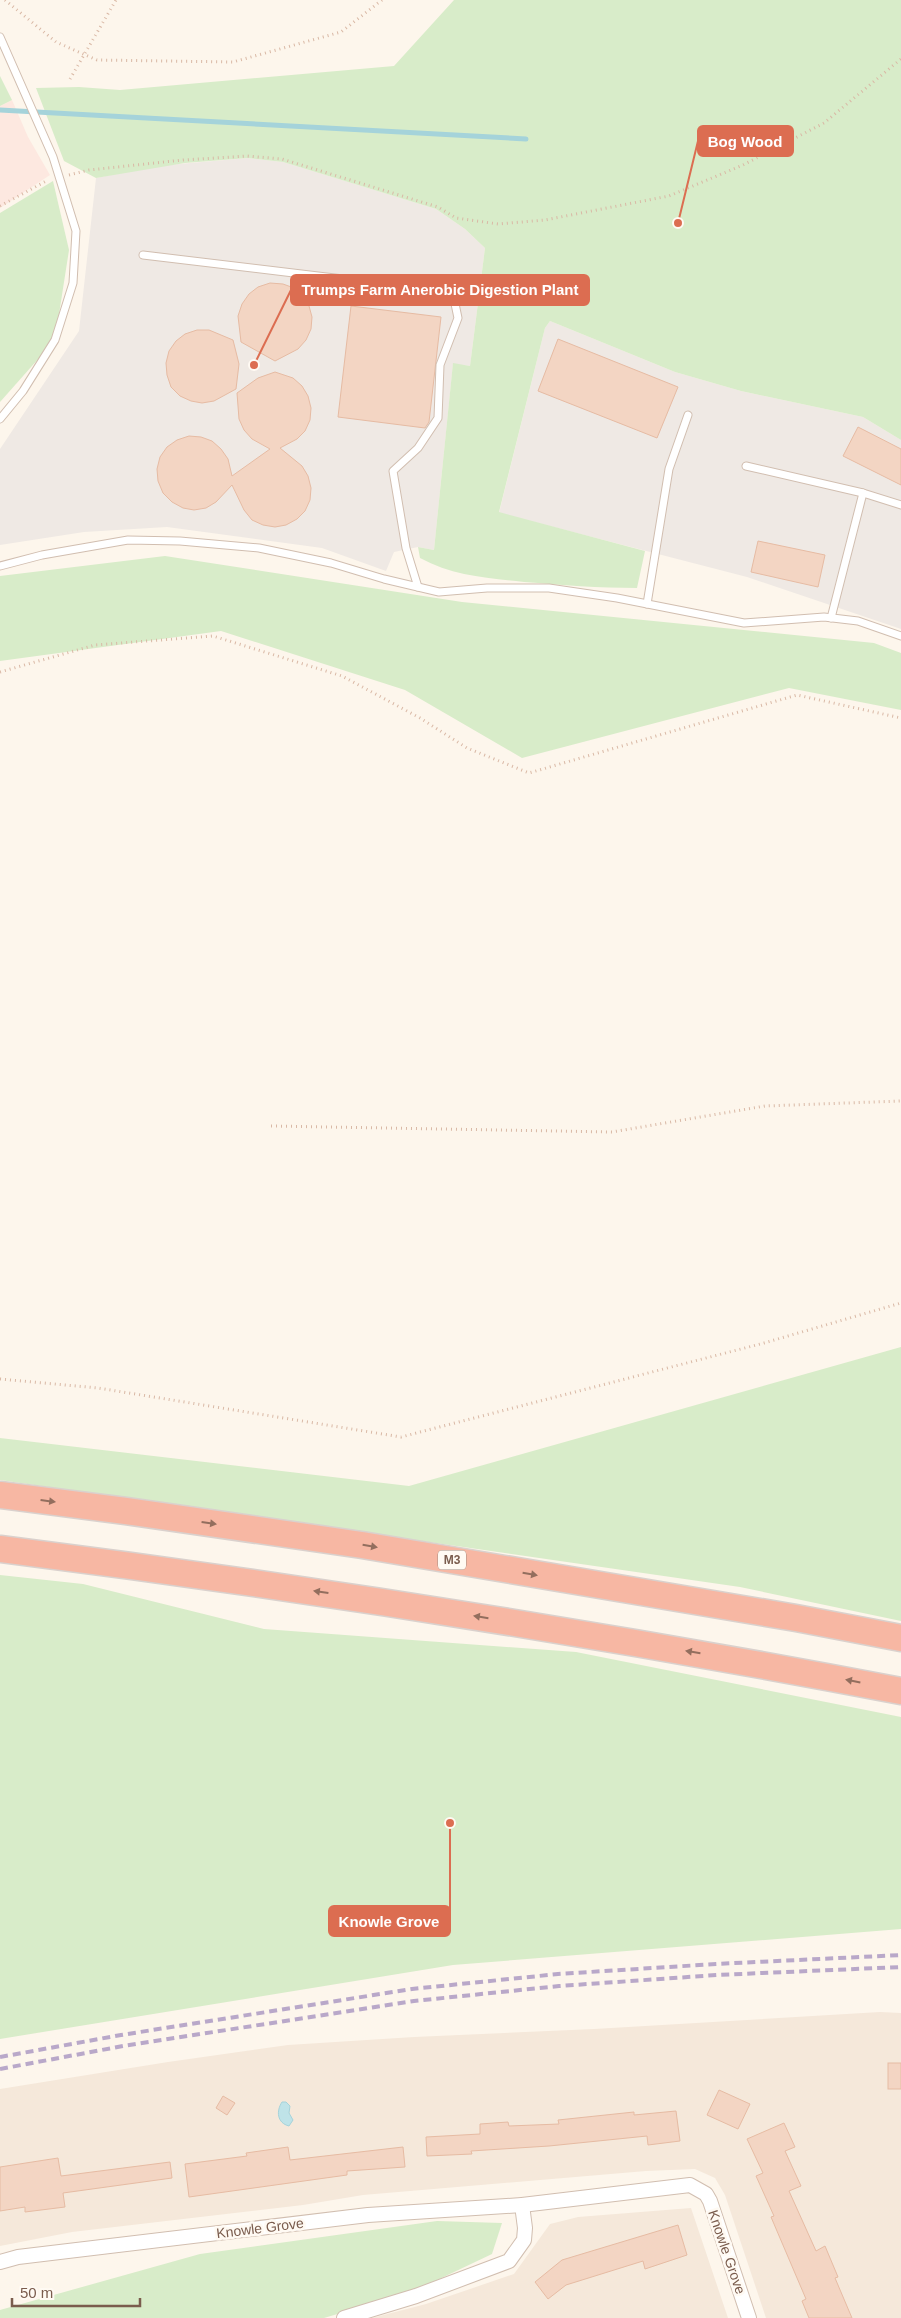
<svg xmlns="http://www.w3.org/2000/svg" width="901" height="2318" viewBox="0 0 901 2318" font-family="Helvetica,sans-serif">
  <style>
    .residential { fill: #f5e8da }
    .commercial { fill: #fde8e0 }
    .industrial { fill: #efe9e4 }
    .green { fill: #d8ecc9 }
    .water { fill: #bfe3e8; stroke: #a5d3da }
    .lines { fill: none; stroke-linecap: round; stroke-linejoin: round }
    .stream { stroke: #a5d3da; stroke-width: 5 }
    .building { fill: #f3d5c3; stroke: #e6bba3 }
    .service-casing { stroke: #d1beb0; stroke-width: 9 }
    .minor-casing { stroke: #d1beb0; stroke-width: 16 }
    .motorway-casing { stroke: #dad1cd; stroke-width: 29 }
    .path { stroke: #d9b8a5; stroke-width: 3; stroke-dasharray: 1 4; stroke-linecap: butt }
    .service { stroke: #fff; stroke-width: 7 }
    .minor { stroke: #fff; stroke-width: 14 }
    .motorway { stroke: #f7b7a3; stroke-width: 26 }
    .rail { stroke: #b9a8c9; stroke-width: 4; stroke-dasharray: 8 5; stroke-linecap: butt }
    .oneway { fill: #936e5e }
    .labels { text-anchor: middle; stroke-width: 5; stroke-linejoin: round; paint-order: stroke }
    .shield { fill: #fffaf3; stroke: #a28b7f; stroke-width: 1 }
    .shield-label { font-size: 12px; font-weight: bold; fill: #7a5c4d }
    .street-label { font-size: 14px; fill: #7a5c4d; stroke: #fffaf3 }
    .leader { fill: none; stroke: #dc6d51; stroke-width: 2 }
    .callout-dot { fill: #dc6d51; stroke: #fffaf3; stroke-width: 2 }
    .callout { fill: #dc6d51; stroke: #dc6d51; stroke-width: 2 }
    .callout-label { font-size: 15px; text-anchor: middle; font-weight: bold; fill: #fff }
  </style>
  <rect width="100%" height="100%" fill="#fdf6ec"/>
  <g class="residential">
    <path d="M880 2012 901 2013V2318H766L725 2195 715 2178 695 2169 646 2171 363 2195 303 2205 72 2232 0 2246V2089L168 2062 288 2045 414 2037 594 2029Z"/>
    <path d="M691 2208 728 2318H372L426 2304 514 2274 550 2224 578 2217Z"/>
  </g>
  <path class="commercial" d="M12 100 28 137 50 175 0 208V106Z"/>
  <g class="industrial">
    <path d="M248 158 283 162 436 209 465 229 485 248 470 366 453 364 434 550 418 547 394 552 386 571 322 548 167 527 84 532 0 545V449L79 331 96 178 156 166Z"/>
    <path d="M550 321 675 372 741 391 863 417 901 440V629L747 577 499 513 545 328Z"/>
  </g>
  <g class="green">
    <path d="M454 0H901V440L863 417 741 391 675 372 550 321 545 328 499 512 645 551 637 588C599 588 562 585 524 582 488 578 453 576 420 558L418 547 434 550 453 363 470 366 485 248 465 229 436 209 283 162 248 158 185 163 96 178 64 161 36 88 79 87 120 90 394 66Z"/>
    <path d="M0 76 12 100 0 106Z"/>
    <path d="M53 181 69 250 55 340 0 402V213Z"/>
    <path d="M165 556 462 602 874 643 901 653V710L789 688 522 758 405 690 221 631 0 661V576Z"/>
    <path d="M901 1347V1621L740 1587 0 1480V1438L409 1486Z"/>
    <path d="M0 1575 83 1584 264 1629 576 1652 901 1717V1929L453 1965 0 2039Z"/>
    <path d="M437 2221 502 2223 492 2254 412 2292 324 2318H0V2310L200 2254Z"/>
  </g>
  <path class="water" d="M282 2102H286L290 2106 289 2113 293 2120 289 2126C277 2123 276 2111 282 2102Z"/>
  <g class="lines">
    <path class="stream" d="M0 110 526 139"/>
  </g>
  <g class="building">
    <path d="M270 283 283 284 294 288 303 296 309 306 312 317 311 329 306 340 298 349 275 361 241 342 238 316 242 304 249 294 258 287Z"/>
    <path d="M351 306 441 317 429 422 425 428 338 417Z"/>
    <path d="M197 330H209L233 340 239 364 236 389 214 401 202 403 191 401 180 396 171 387 167 375 166 363 169 351 176 341 185 334Z"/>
    <path d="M558 339 678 387 657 438 538 391Z"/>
    <path d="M275 372 293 378 302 386 308 396 311 408 310 420 305 431 297 439 280 448 302 466 308 476 311 488 310 500 305 511 297 519 286 525 275 527 263 525 252 520 244 510 232 485 216 502 206 508 194 510 183 508 172 502 163 493 158 481 157 469 160 457 167 447 177 440 189 436 201 437 212 441 221 449 228 459 232 476 270 449 252 439 244 430 239 419 237 393 258 378Z"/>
    <path d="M858 427 901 449V485L843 456Z"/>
    <path d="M758 541 825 555 818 587 751 572Z"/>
    <rect x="888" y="2063" width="13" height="26"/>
    <path d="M719 2090 750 2104 738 2129 707 2115Z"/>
    <path d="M223 2096 235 2103 227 2115 216 2108Z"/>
    <path d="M676 2111 680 2141 648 2145 647 2136 549 2146 471 2151 472 2154 427 2156 426 2137 480 2134V2124L508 2122 509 2126 559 2124 558 2120 634 2112V2115Z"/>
    <path d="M784 2123 795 2147 785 2151 801 2186 789 2191 816 2251 825 2246 838 2277 835 2278 852 2318H809L802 2301 806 2299 771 2217 774 2216 756 2176 763 2173 747 2139Z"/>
    <path d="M288 2147 290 2160 403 2147 405 2167 347 2171V2175L189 2197 185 2164 247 2156 246 2153Z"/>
    <path d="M58 2158 61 2176 170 2162 172 2178 63 2193 65 2207 25 2212V2207L0 2211V2167Z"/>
    <path d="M678 2225 687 2255 645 2269 643 2261 566 2285 548 2299 535 2282 562 2260Z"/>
  </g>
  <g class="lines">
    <defs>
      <g id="service">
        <path d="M0 37 53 157 76 231 73 283 55 340 23 391 0 419"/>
        <path d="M143 255 368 282 422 283 445 291 454 299 458 318 440 365 438 418 418 448 393 471 406 548 418 587"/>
        <path d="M746 466 863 493 901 505"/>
        <path d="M0 566 42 555 128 540 180 541 259 548 331 563 384 579 439 592 487 588H549L617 598 744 623 824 617 858 621 901 636"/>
        <path d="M647 604 669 469 688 415"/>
        <path d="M831 618 863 493"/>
      </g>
      <g id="minor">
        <path d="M0 2262 18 2257 368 2215 522 2205 690 2185 706 2194 710 2201 749 2318"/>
        <path d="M344 2318 416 2296 509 2261 524 2240 525 2228 522 2205"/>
      </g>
      <g id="motorway">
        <path d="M0 1495 126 1511 362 1545 796 1618 901 1638"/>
        <path d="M0 1549C302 1587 602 1634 901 1691"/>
      </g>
    </defs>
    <use href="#service" class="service-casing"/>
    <use href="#minor" class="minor-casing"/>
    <use href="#motorway" class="motorway-casing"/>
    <g class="path">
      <path d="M5 0 56 42 97 60 233 62 341 32 382 0"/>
      <path d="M70 79 116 0"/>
      <path d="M69 175 89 170 183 160 247 156 282 159 438 207 456 218 498 224 545 220 669 196 743 165 824 123 901 59"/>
      <path d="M0 206 48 180"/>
      <path d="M0 672 95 645 213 636 342 676 420 718 467 748 529 773 797 695 901 718"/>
      <path d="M271 1126 612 1132 765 1106 901 1101"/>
      <path d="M0 1379 98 1388 401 1437 764 1343 901 1303"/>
    </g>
    <use href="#service" class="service"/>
    <use href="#minor" class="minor"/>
    <use href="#motorway" class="motorway"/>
    <g class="rail">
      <path d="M0 2057 121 2035 412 1989 558 1974 716 1964 901 1955"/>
      <path d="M0 2069 123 2046 414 2001 559 1986 717 1975 901 1967"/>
    </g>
  </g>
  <defs><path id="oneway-solid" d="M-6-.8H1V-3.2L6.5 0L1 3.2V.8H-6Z" transform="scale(1.25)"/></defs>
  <g class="oneway">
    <use href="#oneway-solid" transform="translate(48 1501) rotate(7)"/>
    <use href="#oneway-solid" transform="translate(209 1523) rotate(8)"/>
    <use href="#oneway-solid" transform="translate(370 1546) rotate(10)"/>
    <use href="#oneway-solid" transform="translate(530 1574) rotate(10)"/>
    <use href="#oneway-solid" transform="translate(321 1592) rotate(-172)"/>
    <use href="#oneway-solid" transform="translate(481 1617) rotate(-171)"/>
    <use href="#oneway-solid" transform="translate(693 1652) rotate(-171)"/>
    <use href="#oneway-solid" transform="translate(853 1681) rotate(-169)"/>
  </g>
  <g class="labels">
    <rect class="shield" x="438" y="1550.5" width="28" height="19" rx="4"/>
    <g class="shield-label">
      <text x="452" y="1564">M3</text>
    </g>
    <g class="street-label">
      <text transform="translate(260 2228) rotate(-7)" y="5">Knowle Grove</text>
      <text transform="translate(727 2252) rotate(71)" y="5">Knowle Grove</text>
    </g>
  </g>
  <path class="leader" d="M678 223L698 141M254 365L291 290M450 1823L450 1921"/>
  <g class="callout-dot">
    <circle cx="678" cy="223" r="5"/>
    <circle cx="254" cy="365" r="5"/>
    <circle cx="450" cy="1823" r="5"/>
  </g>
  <g class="callout">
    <rect x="698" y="126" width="95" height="30" rx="5"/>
    <rect x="291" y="275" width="298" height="30" rx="5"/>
    <rect x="329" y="1906" width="121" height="30" rx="5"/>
  </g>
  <g class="callout-label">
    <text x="745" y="147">Bog Wood</text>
    <text x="440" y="295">Trumps Farm Anerobic Digestion Plant</text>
    <text x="389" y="1927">Knowle Grove</text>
  </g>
  <path d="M12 2298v8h128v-8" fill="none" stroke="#7a5c4d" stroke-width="2.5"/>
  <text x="20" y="2298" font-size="15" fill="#7a5c4d" stroke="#fffaf3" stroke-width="4" paint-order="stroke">50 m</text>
</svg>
